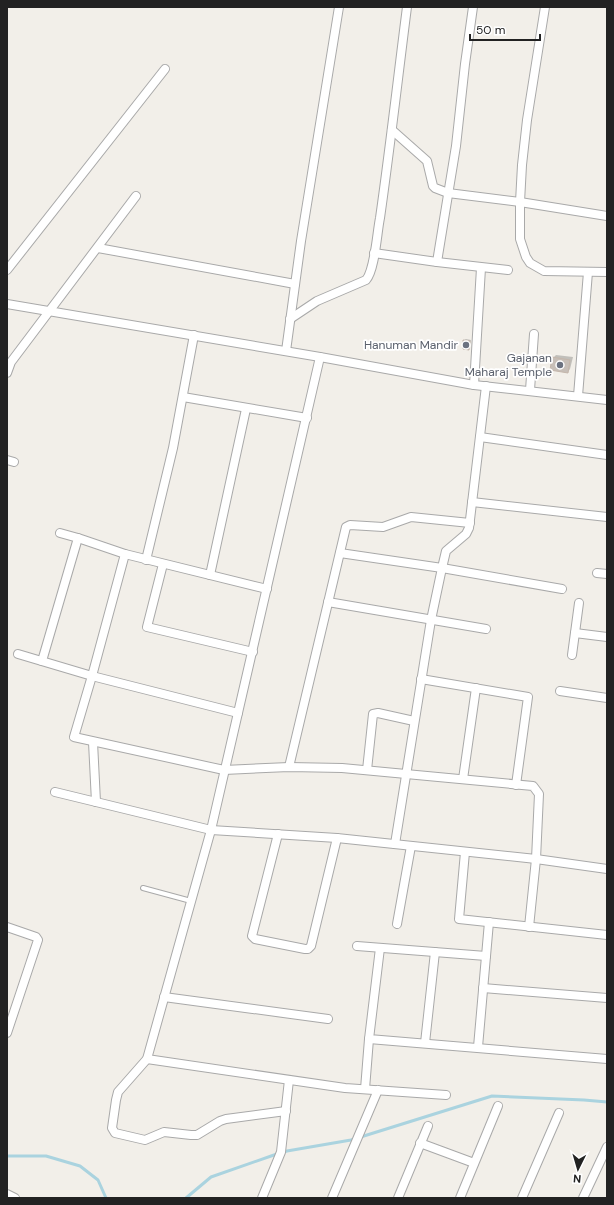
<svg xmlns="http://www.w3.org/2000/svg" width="614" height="1205" viewBox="0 0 614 1205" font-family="'DM Sans',sans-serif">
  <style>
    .shadow { fill: #0003 }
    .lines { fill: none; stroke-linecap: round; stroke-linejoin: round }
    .stream { stroke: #aad3df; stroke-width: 3 }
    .building { fill: #c7bfb8; stroke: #c4b6ab }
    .lane-casing { stroke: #a9a9a9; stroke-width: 6 }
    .street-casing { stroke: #a9a9a9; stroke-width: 10 }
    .lane { stroke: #fff; stroke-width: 4 }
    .street { stroke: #fff; stroke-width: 8 }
    .worship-dot { fill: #6b7280; stroke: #fff; stroke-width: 1.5 }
    .labels { text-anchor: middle; stroke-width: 3.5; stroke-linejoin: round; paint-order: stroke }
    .worship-label { font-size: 12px; fill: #5b616d; stroke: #fff; text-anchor: end }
  </style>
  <rect width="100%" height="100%" fill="#f2efe9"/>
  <g class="shadow">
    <path d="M466 339 471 340 469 349 464 340Z"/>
    <path d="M556 355 573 357 570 369 568 372 553 358Z"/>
  </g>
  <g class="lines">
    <g class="stream">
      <path d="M7 1156H46L80 1166 98 1180 106 1198"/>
      <path d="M186 1198 211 1177 274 1155 287 1151 351 1140 492 1096 584 1100 607 1102"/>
    </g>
  </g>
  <g class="building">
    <path d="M463 340 470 341 469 350 463 349Z"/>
    <path d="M552 357 570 360 568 373 550 370Z"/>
  </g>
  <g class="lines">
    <defs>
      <path id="lane" d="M143 888 191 901"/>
      <g id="street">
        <path d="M545 7 527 120 522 165 520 202V239L526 257 530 263 544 271 607 272"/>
        <path d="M392 130 427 161 433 186 435 188 448 193 520 202 607 216"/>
        <path d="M98 248 295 284"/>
        <path d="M374 253 437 262 508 270"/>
        <path d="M437 262 456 146 465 64 473 7"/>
        <path d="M7 270 165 69"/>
        <path d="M7 304 320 357 474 385 607 400"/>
        <path d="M290 319 317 301 366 280C375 270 377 232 380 218 390 148 398 77 407 7"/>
        <path d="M286 351 301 241 339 7"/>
        <path d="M7 373 11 362 136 196"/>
        <path d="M474 385 481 268"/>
        <path d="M530 390 534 334"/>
        <path d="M578 396 588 272"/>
        <path d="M183 397 307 418"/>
        <path d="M480 437 607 455"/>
        <path d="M7 460 14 462"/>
        <path d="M472 502 607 517"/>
        <path d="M60 533 78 538 125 554 267 589"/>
        <path d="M340 553 442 568 562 589"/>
        <path d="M125 554 92 676 74 737 224 770 289 767 342 768 533 786 539 794 536 859 529 927"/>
        <path d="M146 560 173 448 194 335"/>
        <path d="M163 564 147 627 253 652"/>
        <path d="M597 573 607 574"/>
        <path d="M210 575 246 409"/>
        <path d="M328 602 486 629"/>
        <path d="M575 633 607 637"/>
        <path d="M18 654 92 676 238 713"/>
        <path d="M572 655 579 603"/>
        <path d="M42 661 78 538"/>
        <path d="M421 679 528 697 516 785"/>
        <path d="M560 691 607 698"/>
        <path d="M93 742 96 802"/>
        <path d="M289 767 346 527 350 525 383 527 411 517 470 523"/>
        <path d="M367 770 373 714 378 713 414 721"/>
        <path d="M463 779 476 688"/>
        <path d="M55 792 211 830 337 838 536 859 607 869"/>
        <path d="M278 834 252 936 255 939 305 949H308L311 946 337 838"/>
        <path d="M395 844 431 620 442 568 446 551 466 534 469 528 486 386"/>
        <path d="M465 852 459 919 607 935"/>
        <path d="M397 924 411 846"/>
        <path d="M7 927 36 937 38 940 7 1033"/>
        <path d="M357 946 486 956"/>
        <path d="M380 948 369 1039 607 1059"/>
        <path d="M483 988 607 998"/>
        <path d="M164 997 328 1019"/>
        <path d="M425 1043 435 952"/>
        <path d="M478 1047 489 922"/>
        <path d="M147 1059 345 1088 446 1095"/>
        <path d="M365 1089 369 1039"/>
        <path d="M286 1111 226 1119 220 1121 197 1135H191L164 1132 145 1140 115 1133 112 1128 116 1100 118 1092 147 1059 211 830 320 357"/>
        <path d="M420 1143 474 1163"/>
        <path d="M7 1194 15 1198"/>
        <path d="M262 1198 281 1152 289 1080"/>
        <path d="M332 1198 378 1090"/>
        <path d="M398 1198 428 1126"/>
        <path d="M460 1198 498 1106"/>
        <path d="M522 1198 559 1113"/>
        <path d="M583 1198 607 1147"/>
      </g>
    </defs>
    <use href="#lane" class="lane-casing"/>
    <use href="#street" class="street-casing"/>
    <use href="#lane" class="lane"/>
    <use href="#street" class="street"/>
  </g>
  <g class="worship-dot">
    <circle cx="466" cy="345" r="4"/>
    <circle cx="560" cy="365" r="4"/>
  </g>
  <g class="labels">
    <g class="worship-label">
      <text x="458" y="349">Hanuman Mandir</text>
      <text x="552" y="362">Gajanan<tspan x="552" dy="14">Maharaj Temple</tspan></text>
    </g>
  </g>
  <rect width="614" height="1205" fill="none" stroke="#222222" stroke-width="16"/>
  <g transform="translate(578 1169) rotate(185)" stroke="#ffffff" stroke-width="3" paint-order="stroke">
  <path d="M0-3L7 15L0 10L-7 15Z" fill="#222222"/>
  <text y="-6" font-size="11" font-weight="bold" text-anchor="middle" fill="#222222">N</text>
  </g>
  <path d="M470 34v6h70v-6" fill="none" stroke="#222222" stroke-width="2"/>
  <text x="476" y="34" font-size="12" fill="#222222" stroke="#ffffff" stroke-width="3" paint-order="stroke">50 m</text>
</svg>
